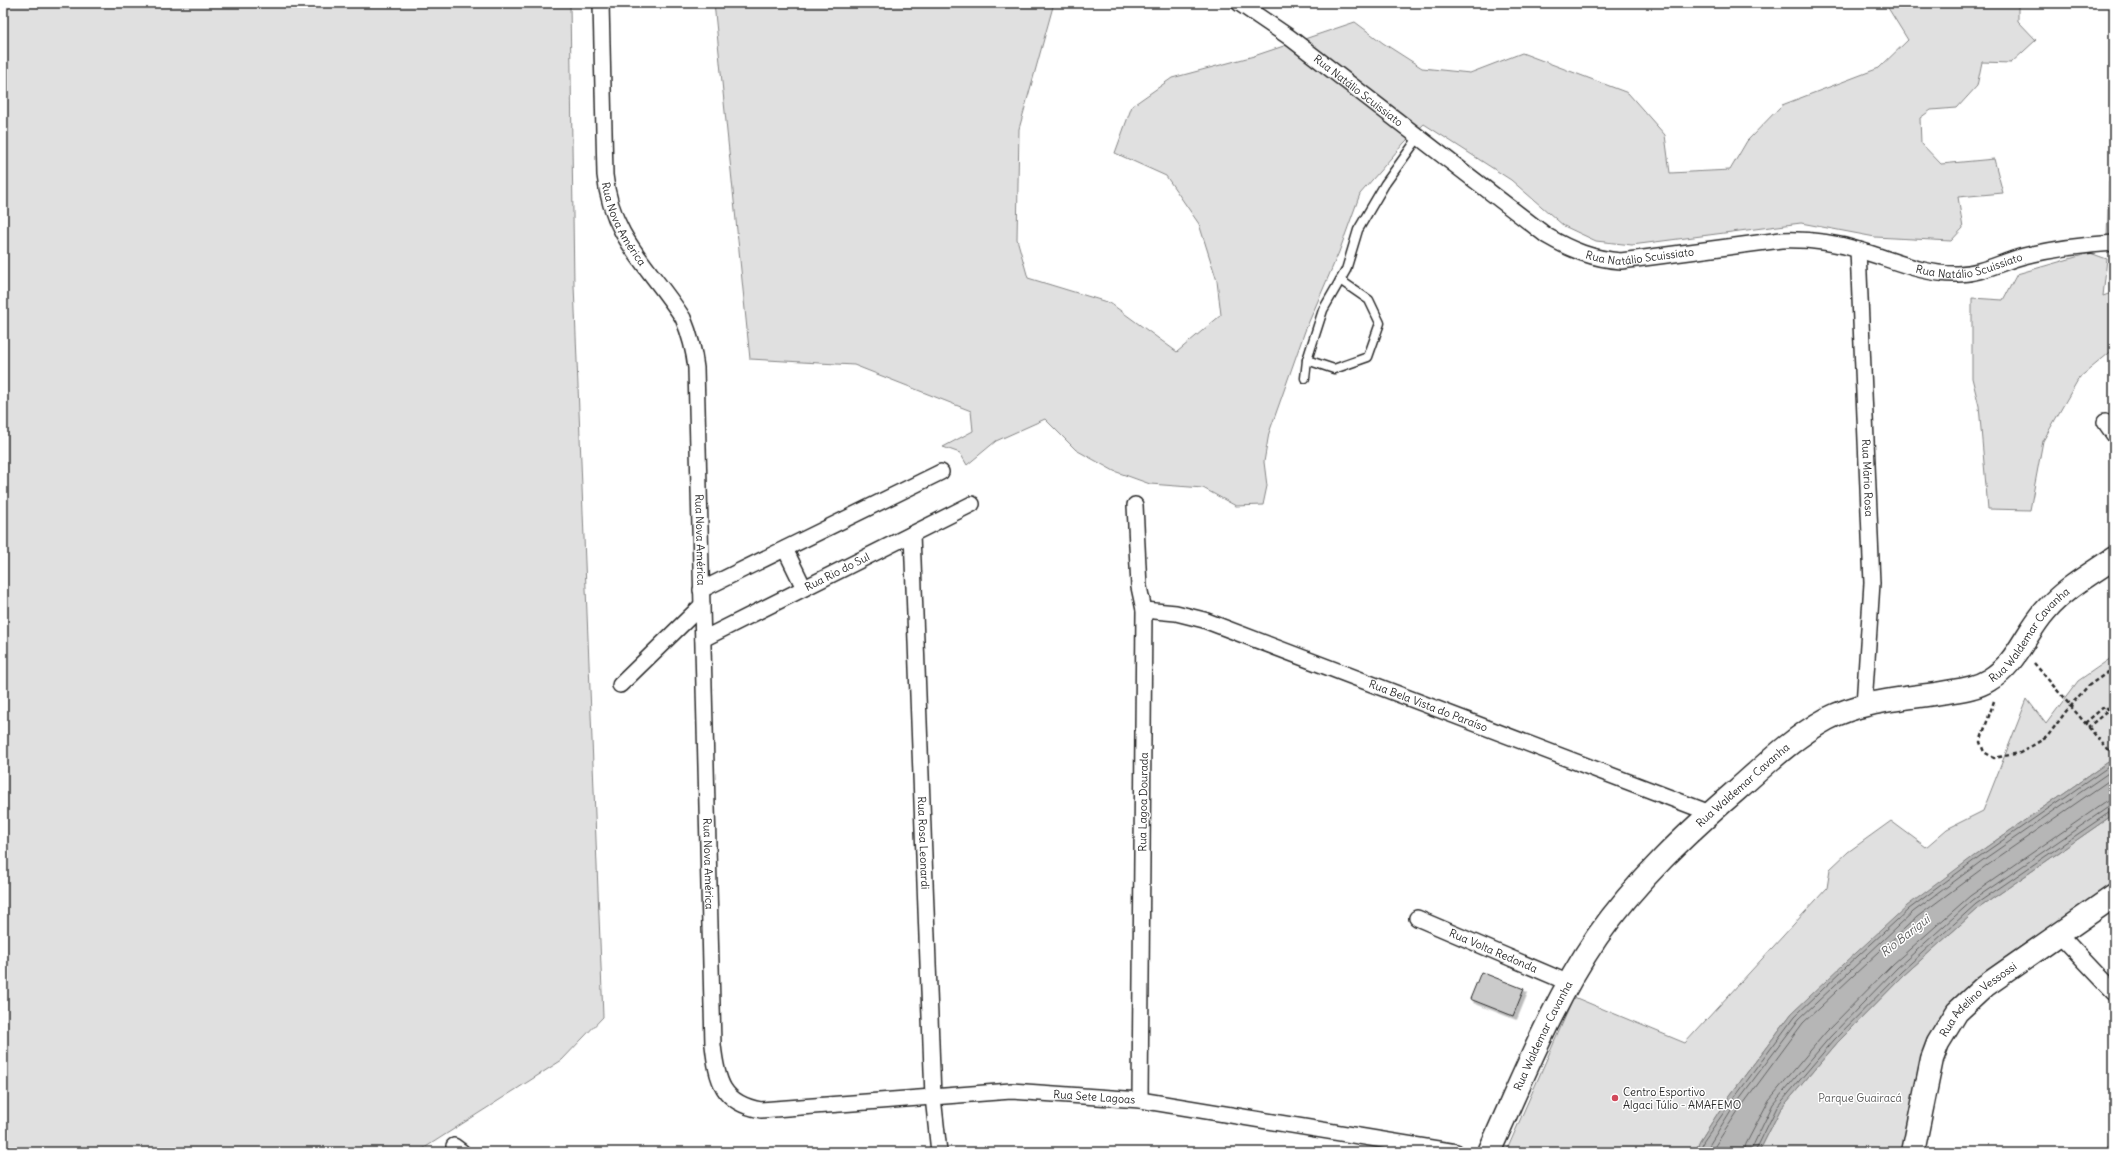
<svg xmlns="http://www.w3.org/2000/svg" width="2117" height="1155" viewBox="0 0 2117 1155" font-family="Delius,sans-serif">
  <style>
    .green { fill: #e0e0e0; stroke: #868686 }
    .water { fill: #b6b6b6; stroke: #7e7e7e }
    .lines { fill: none; stroke-linecap: round; stroke-linejoin: round }
    .shore { stroke: #636363; stroke-width: 1 }
    .building { fill: #cbcbcb; stroke: #2b2b2b; filter: url(#shadow) }
    .lane-casing { stroke: #2b2b2b; stroke-width: 11 }
    .street-casing { stroke: #2b2b2b; stroke-width: 18 }
    .secondary-casing { stroke: #2b2b2b; stroke-width: 25 }
    .path { stroke: #2b2b2b; stroke-width: 2.5; stroke-dasharray: 4 3; stroke-linecap: butt }
    .lane { stroke: #fff; stroke-width: 8 }
    .street { stroke: #fff; stroke-width: 15 }
    .secondary { stroke: #fff; stroke-width: 22 }
    .poi-dot { fill: #d1495b; stroke: #fff; stroke-width: 1.5 }
    .labels { text-anchor: middle; stroke-width: 3; stroke-linejoin: round; paint-order: stroke }
    .street-label { font-size: 11px; fill: #2b2b2b; stroke: #fff }
    .poi-label { font-size: 11px; fill: #2b2b2b; stroke: #fff; text-anchor: start }
    .park-label { font-size: 11px; fill: #585858; stroke: #fff }
    .water-label { font-size: 12px; font-style: italic; fill: #5c5c5c; stroke: #fff }
  </style>
  <defs>
    <filter id="shadow"><feDropShadow dx="3.5" dy="3.5" stdDeviation="0" flood-color="#0004"/></filter>
  </defs>
  <rect width="100%" height="100%" fill="#fff"/>
  <filter id="ink" filterUnits="userSpaceOnUse"><feTurbulence type="fractalNoise" baseFrequency=".025" numOctaves="2"/><feDisplacementMap in="SourceGraphic" scale="8" xChannelSelector="R" yChannelSelector="G"/><feConvolveMatrix kernelMatrix="1 2 1 2 8 2 1 2 1" color-interpolation-filters="sRGB"/></filter>
  <g filter="url(#ink)">
    <g class="green">
      <path d="M3 3H570L574 285 603 1017 562 1060 418 1152H3Z"/>
      <path d="M714 3H1054L1019 129 1017 239 1028 278 1110 303 1177 352 1221 315 1217 281 1199 224 1166 176 1115 153 1132 106 1172 78 1254 56 1355 22 1383 43 1422 68 1470 73 1522 53 1628 93 1665 135 1670 173 1730 170 1747 141 1782 105 1879 68 1908 40 1885 3H2018V21L2036 40 2011 63 1982 62 1977 86 1957 108 1931 110 1920 118 1921 143 1941 164 1994 159 2003 193 1958 197 1963 228 1951 241 1875 237 1801 223 1632 245 1596 241 1564 226 1511 180 1424 124 1404 143 1360 194 1339 252 1305 331 1269 433 1264 462 1267 486 1263 505 1236 506 1203 488 1150 484 1114 471 1076 450 1045 419 996 441 967 465 960 453 943 447 973 431 971 411 854 365 750 359Z"/>
      <path d="M2114 180V236L2107 237 2109 181Z"/>
      <path d="M2090 253 2107 259 2103 296 2114 292V349L2079 378 2043 441 2030 510 1988 509 1979 406 1972 378V298L2003 300 2017 274Z"/>
      <path d="M2114 656V758L1978 853 1792 1013 1725 1102 1700 1141 1695 1152H1506L1574 997 1685 1043 1827 888 1830 869 1848 852 1891 821 1926 847 1947 829 1983 811 2027 699 2046 724 2078 681Z"/>
      <path d="M2114 814V883L1984 972 1956 998 1934 1028 1921 1065 1905 1152H1759L1780 1110 1837 1043 1904 975 1979 908Z"/>
    </g>
    <path class="water" d="M2114 758V814L1979 908 1904 975 1837 1043 1780 1110 1759 1152H1695L1700 1141 1725 1102 1792 1013 1844 964 1907 906 1978 853Z"/>
    <g class="lines">
      <g class="shore">
        <path d="M1700 1152 1703 1142 1729 1105 1795 1016 1846 967 1909 909 1980 856 2114 763"/>
        <path d="M1705 1152 1733 1107 1799 1019 1850 971 1913 912 1983 860 2114 769"/>
        <path d="M1711 1152 1738 1111 1803 1023 1854 975 1917 917 1987 865 2114 777"/>
        <path d="M1744 1152 1746 1144 1769 1100 1826 1032 1893 964 1970 896 2104 803 2114 800"/>
        <path d="M1750 1152 1773 1104 1830 1037 1897 968 1973 900 2107 808 2114 806"/>
        <path d="M1755 1152 1777 1107 1834 1040 1901 972 1976 904 2110 812 2114 811"/>
      </g>
    </g>
    <path class="building" d="M1481 972 1524 989 1513 1016 1470 999Z"/>
    <g class="lines">
      <defs>
        <g id="lane">
          <path d="M1307 360 1334 369 1368 357 1380 323 1369 300 1340 280"/>
          <path d="M1305 378 1307 360 1323 310 1346 270 1358 230 1385 184 1418 138"/>
        </g>
        <g id="street">
          <path id="s1" d="M601 3 605 175C611 238 651 268 683 318 690 335 694 350 696 368L713 1045C717 1081 722 1103 761 1110L1011 1091 1140 1100 1456 1152"/>
          <path id="s2" d="M1239 3 1289 37 1547 236C1571 250 1593 259 1621 261L1781 240C1808 239 1833 242 1859 250 1891 259 1923 275 1957 274 1981 274 2001 262 2024 256 2053 249 2084 245 2114 243"/>
          <path id="s3" d="M1858 250 1872 583 1864 705"/>
          <path d="M2105 422 2114 435"/>
          <path d="M1135 505 1139 587 1144 610 1140 1100"/>
          <path id="s4" d="M912 534 933 1097 939 1152"/>
          <path d="M785 549 804 588"/>
          <path d="M701 590 941 472"/>
          <path id="s5" d="M1144 610 1176 613 1204 620 1710 813"/>
          <path id="s6" d="M703 639 972 504"/>
          <path d="M620 685 702 605"/>
          <path id="s7" d="M1417 918 1569 983"/>
          <path d="M2059 934 2114 992"/>
          <path d="M454 1146 462 1152"/>
        </g>
        <g id="secondary">
          <path id="s8" d="M1489 1152C1522 1080 1552 1003 1597 937 1636 881 1686 834 1738 789 1765 765 1794 737 1827 719 1861 701 1903 699 1941 693 1958 690 1975 689 1989 680 2017 664 2025 633 2046 610 2064 589 2091 574 2114 558"/>
          <path id="s9" d="M1913 1152 1932 1059 1938 1043 1957 1012 1985 986 2114 896"/>
        </g>
      </defs>
      <use href="#lane" class="lane-casing"/>
      <use href="#street" class="street-casing"/>
      <use href="#secondary" class="secondary-casing"/>
      <g class="path">
        <path d="M2034 663 2114 757"/>
        <path d="M1994 701 1980 742 1984 752 1994 758 2020 753 2047 737 2070 706 2088 686 2114 668"/>
        <path d="M2085 723 2105 706 2109 710 2088 727"/>
      </g>
      <use href="#lane" class="lane"/>
      <use href="#street" class="street"/>
      <use href="#secondary" class="secondary"/>
    </g>
  </g>
  <circle class="poi-dot" cx="1615" cy="1098" r="4"/>
  <g class="labels">
    <g class="street-label">
      <text dy="4" stroke="none"><textPath href="#s2" startOffset="148">Rua Natálio Scuissiato</textPath></text>
      <text dy="4" stroke="none"><textPath href="#s1" startOffset="225">Rua Nova América</textPath></text>
      <text dy="4" stroke="none"><textPath href="#s2" startOffset="484">Rua Natálio Scuissiato</textPath></text>
      <text dy="4" stroke="none"><textPath href="#s2" startOffset="820">Rua Natálio Scuissiato</textPath></text>
      <text dy="4" stroke="none"><textPath href="#s3" startOffset="228">Rua Mário Rosa</textPath></text>
      <text dy="4" stroke="none"><textPath href="#s1" startOffset="561">Rua Nova América</textPath></text>
      <text dy="4" stroke="none"><textPath href="#s6" startOffset="150">Rua Rio do Sul</textPath></text>
      <text dy="4" stroke="none"><textPath href="#s8" startOffset="788">Rua Waldemar Cavanha</textPath></text>
      <text dy="4" stroke="none"><textPath href="#s5" startOffset="301">Rua Bela Vista do Paraíso</textPath></text>
      <text dy="4" stroke="none"><textPath href="#s8" startOffset="452">Rua Waldemar Cavanha</textPath></text>
      <text transform="translate(1143 802) rotate(-89)" y="4">Rua Lagoa Dourada</text>
      <text dy="4" stroke="none"><textPath href="#s4" startOffset="309">Rua Rosa Leonardi</textPath></text>
      <text dy="4" stroke="none"><textPath href="#s1" startOffset="885">Rua Nova América</textPath></text>
      <text dy="4" stroke="none"><textPath href="#s7" startOffset="83">Rua Volta Redonda</textPath></text>
      <text dy="4" stroke="none"><textPath href="#s9" startOffset="172">Rua Adelino Vessossi</textPath></text>
      <text dy="4" stroke="none"><textPath href="#s8" startOffset="128">Rua Waldemar Cavanha</textPath></text>
      <text dy="4" stroke="none"><textPath href="#s1" startOffset="1490">Rua Sete Lagoas</textPath></text>
    </g>
    <g class="poi-label">
      <text x="1623" y="1096">Centro Esportivo<tspan x="1623" dy="13">Algaci Túlio - AMAFEMO</tspan></text>
    </g>
    <g class="park-label">
      <text x="1860" y="1102">Parque Guairacá</text>
    </g>
    <g class="water-label">
      <text transform="translate(1905 936) rotate(-38)" y="4">Rio Barigui</text>
    </g>
  </g>
  <rect width="2117" height="1155" fill="none" stroke="#fff" stroke-width="16"/>
  <rect x="8" y="8" width="2101" height="1139" fill="none" stroke="#2b2b2b" stroke-width="1.5" filter="url(#ink)"/>
</svg>
